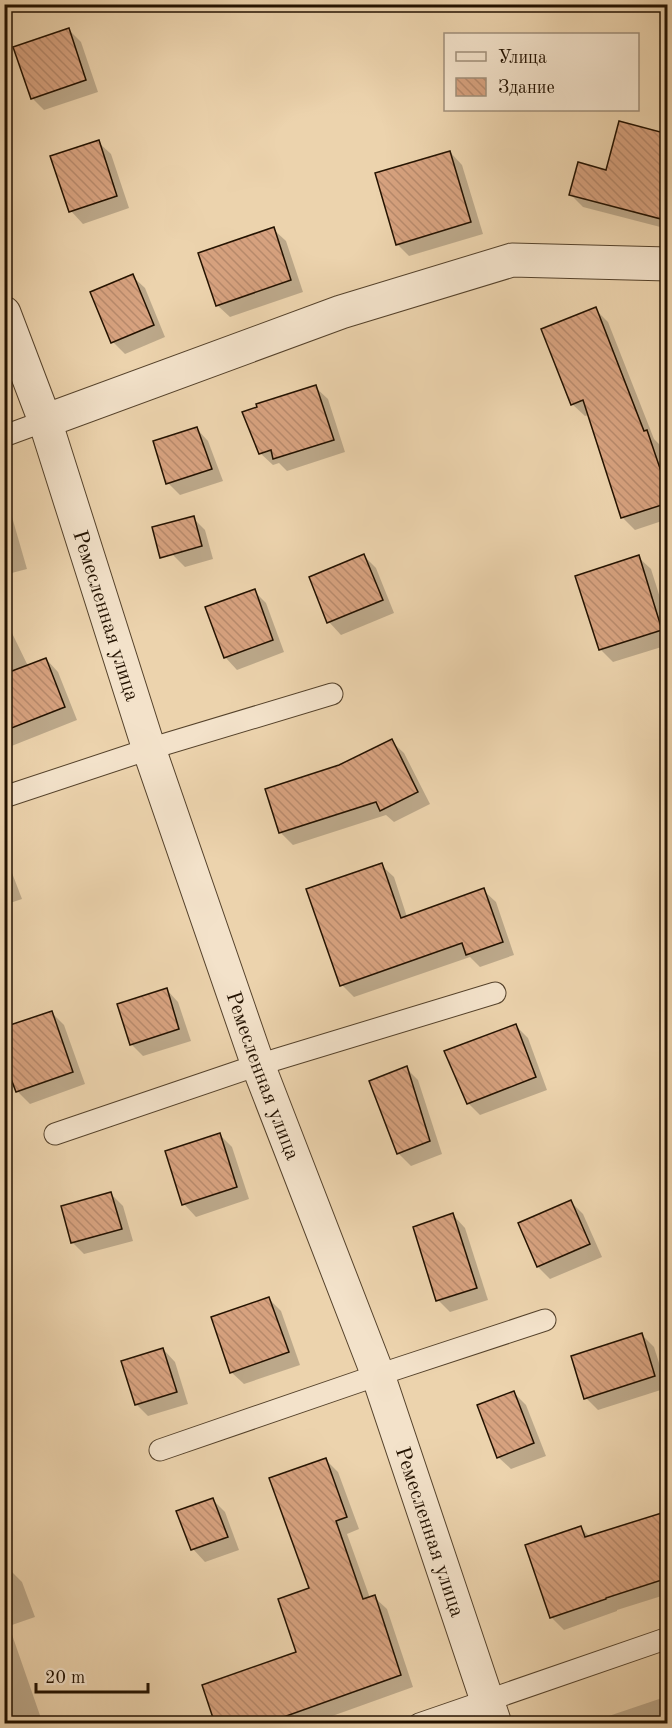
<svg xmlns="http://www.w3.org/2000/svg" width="672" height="1728" viewBox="0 0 672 1728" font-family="'Old Standard TT',serif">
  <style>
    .shadow { fill: #0003 }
    .building { fill: url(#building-back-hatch); stroke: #231200; stroke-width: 1.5 }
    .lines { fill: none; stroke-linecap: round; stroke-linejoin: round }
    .service-casing { stroke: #55422b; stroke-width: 23 }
    .minor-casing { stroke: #55422b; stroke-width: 35 }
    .service { stroke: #f3e2ca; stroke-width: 21 }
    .minor { stroke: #f3e2ca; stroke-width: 33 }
    .labels { text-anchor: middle; stroke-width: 5; stroke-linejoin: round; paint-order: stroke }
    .street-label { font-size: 21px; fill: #231200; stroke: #f3e2ca }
  </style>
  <defs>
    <pattern id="building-back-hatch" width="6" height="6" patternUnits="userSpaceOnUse" patternTransform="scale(1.5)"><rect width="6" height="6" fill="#d7a27f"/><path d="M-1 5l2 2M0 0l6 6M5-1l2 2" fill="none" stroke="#b88a6c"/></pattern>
  </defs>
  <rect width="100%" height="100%" fill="#ecd3ad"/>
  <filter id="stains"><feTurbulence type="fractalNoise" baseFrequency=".00333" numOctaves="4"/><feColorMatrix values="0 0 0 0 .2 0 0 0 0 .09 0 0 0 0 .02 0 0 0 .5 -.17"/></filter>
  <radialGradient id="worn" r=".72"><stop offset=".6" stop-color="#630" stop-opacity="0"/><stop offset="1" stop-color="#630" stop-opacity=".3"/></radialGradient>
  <g class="shadow">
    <path d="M68 29 81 42 98 92 44 110 32 98Z"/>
    <path d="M668 135V229L583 207 571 195Z"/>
    <path d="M98 142 111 154 129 208 83 224 71 211 52 157Z"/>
    <path d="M450 152 462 165 483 234 409 256 397 244Z"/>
    <path d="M273 229 286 241 303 292 230 317 217 305Z"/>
    <path d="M132 276 145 288 165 337 125 354 113 342Z"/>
    <path d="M595 309 608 322 654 439 659 444 668 469V519L635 530 622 517 589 415 585 416 572 404Z"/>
    <path d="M315 387 328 399 345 452 287 471 279 463 273 465 260 453Z"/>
    <path d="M196 428 208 441 223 481 180 495 168 483Z"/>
    <path d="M4 505 10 510 27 569 4 575Z"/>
    <path d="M193 518 205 530 213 559 185 567 172 554Z"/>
    <path d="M364 556 376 568 394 613 341 635 329 622 311 578Z"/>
    <path d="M638 557 651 569 668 623V645L613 662 601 650 577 577Z"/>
    <path d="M254 591 266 603 284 652 237 670 225 657Z"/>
    <path d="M4 624 11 631 28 666 46 659 58 672 77 720 4 749Z"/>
    <path d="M391 741 404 753 430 804 394 822 386 815 293 845 280 832 340 767Z"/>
    <path d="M4 852 22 899 4 905Z"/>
    <path d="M381 865 394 877 407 917 483 890 496 902 514 955 480 967 470 957 354 997 342 985Z"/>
    <path d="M166 989 178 1002 191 1041 143 1056 131 1044Z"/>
    <path d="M51 1012 64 1025 85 1084 30 1104 17 1091Z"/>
    <path d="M515 1025 528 1038 547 1090 480 1115 468 1103Z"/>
    <path d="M406 1068 418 1080 442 1154 411 1166 398 1153Z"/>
    <path d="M219 1134 232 1147 249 1199 196 1217 184 1204Z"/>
    <path d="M111 1194 123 1206 133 1241 84 1254 72 1242Z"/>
    <path d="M571 1202 583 1214 602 1257 550 1279 538 1267Z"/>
    <path d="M453 1215 465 1228 488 1300 450 1312 438 1300Z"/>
    <path d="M269 1299 281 1311 300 1365 244 1384 231 1372Z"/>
    <path d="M642 1335 654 1347 667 1388 598 1410 586 1398Z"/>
    <path d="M163 1349 175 1362 188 1404 148 1416 136 1404Z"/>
    <path d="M514 1393 526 1405 546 1456 511 1469 498 1457Z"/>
    <path d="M325 1459 338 1472 359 1529 347 1534 370 1598 374 1597 387 1609 413 1687 310 1724H217L298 1652 311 1589Z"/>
    <path d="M213 1500 225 1512 239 1550 205 1562 193 1549Z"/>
    <path d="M668 1513V1594L617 1610V1611L564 1630 551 1617 581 1528 590 1537Z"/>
    <path d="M10 1570 22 1582 35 1617 9 1626 43 1724H4V1572Z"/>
    <path d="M668 1696V1724H591V1722Z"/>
  </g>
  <g class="building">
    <path d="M69 28 86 80 31 99 13 47Z"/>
    <path d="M619 121 668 134V195L661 219 569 195 578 162 606 170Z"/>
    <path d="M99 140 117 196 69 212 50 156Z"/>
    <path d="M450 151 471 222 396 245 375 173Z"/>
    <path d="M274 227 291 280 216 306 198 253Z"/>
    <path d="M133 274 154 325 111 343 90 292Z"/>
    <path d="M596 307 644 431 647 430 668 492V503L621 518 583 400 571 405 541 329Z"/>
    <path d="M316 385 334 440 273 459 271 450 259 454 242 412 257 407 256 404Z"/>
    <path d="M197 427 212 469 166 484 153 441Z"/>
    <path d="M194 516 202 546 160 558 152 527Z"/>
    <path d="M364 554 383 600 327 623 309 577Z"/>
    <path d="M639 555 662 630 599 650 575 576Z"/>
    <path d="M255 589 273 640 224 658 205 607Z"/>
    <path d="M46 658 65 707 4 731V674Z"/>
    <path d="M392 739 418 792 380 811 376 802 279 833 265 789 339 765Z"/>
    <path d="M382 863 401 918 484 888 503 942 466 955 462 943 340 986 306 889Z"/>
    <path d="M167 988 179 1029 130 1045 117 1004Z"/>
    <path d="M52 1011 73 1072 16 1092 4 1060V1027Z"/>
    <path d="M516 1024 536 1077 467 1104 444 1051Z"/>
    <path d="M407 1066 430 1141 397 1154 369 1081Z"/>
    <path d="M220 1133 237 1187 182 1205 165 1151Z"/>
    <path d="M111 1192 122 1229 71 1243 61 1206Z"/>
    <path d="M571 1200 590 1244 537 1267 518 1223Z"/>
    <path d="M453 1213 477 1288 436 1301 413 1227Z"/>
    <path d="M269 1297 289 1352 230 1373 211 1317Z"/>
    <path d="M642 1333 655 1376 584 1399 571 1356Z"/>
    <path d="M163 1348 177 1392 135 1405 121 1361Z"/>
    <path d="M514 1391 534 1443 497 1458 477 1405Z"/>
    <path d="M326 1458 347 1517 336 1521 363 1599 375 1595 401 1675 264 1724H215L202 1685 296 1652 278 1599 309 1588 269 1478Z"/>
    <path d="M213 1498 228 1537 191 1550 176 1511Z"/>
    <path d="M668 1511V1578L606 1598V1599L550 1618 525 1545 581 1526 585 1537Z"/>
  </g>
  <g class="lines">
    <defs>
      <g id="service">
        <path d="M4 436 45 421"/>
        <path d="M4 797 149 749 332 694"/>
        <path d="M55 1134 258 1065 495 993"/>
        <path d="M160 1450 378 1375 545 1320"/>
        <path d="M419 1724 668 1638"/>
      </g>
      <g id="minor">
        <path d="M4 313 45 421 341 312 512 260 668 264"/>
        <path id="s1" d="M45 421 149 749 258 1065 378 1375 495 1724"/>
      </g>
    </defs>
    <use href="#service" class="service-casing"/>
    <use href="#minor" class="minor-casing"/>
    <use href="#service" class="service"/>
    <use href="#minor" class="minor"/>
  </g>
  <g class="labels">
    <g class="street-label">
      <text dy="7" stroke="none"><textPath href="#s1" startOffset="204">Ремесленная улица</textPath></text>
      <text dy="7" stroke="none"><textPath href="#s1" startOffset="690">Ремесленная улица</textPath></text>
      <text dy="7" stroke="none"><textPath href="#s1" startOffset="1176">Ремесленная улица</textPath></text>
    </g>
  </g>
  <rect width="672" height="1728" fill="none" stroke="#ecd3ad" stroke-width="24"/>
  <rect x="6" y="6" width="660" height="1716" fill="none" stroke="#231200" stroke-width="3"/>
  <rect x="12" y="12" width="648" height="1704" fill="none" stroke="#231200" stroke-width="1.5"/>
  <rect x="444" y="33" width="195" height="78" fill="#f3e2ca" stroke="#a08f79" stroke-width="1.5"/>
  <rect x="456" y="52" width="30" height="9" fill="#f3e2ca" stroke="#a08f79" stroke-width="1.5"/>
  <text x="498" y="63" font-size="18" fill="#231200">Улица</text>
  <rect x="456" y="78" width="30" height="18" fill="url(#building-back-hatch)" stroke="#a08f79" stroke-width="1.5"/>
  <text x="498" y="93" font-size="18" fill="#231200">Здание</text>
  <path d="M36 1683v9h112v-9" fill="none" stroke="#231200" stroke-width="3"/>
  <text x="45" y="1683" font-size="18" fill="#231200" stroke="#f3e2ca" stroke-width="4.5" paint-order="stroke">20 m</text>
  <rect width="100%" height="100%" filter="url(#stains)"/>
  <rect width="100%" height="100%" fill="url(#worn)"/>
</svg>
